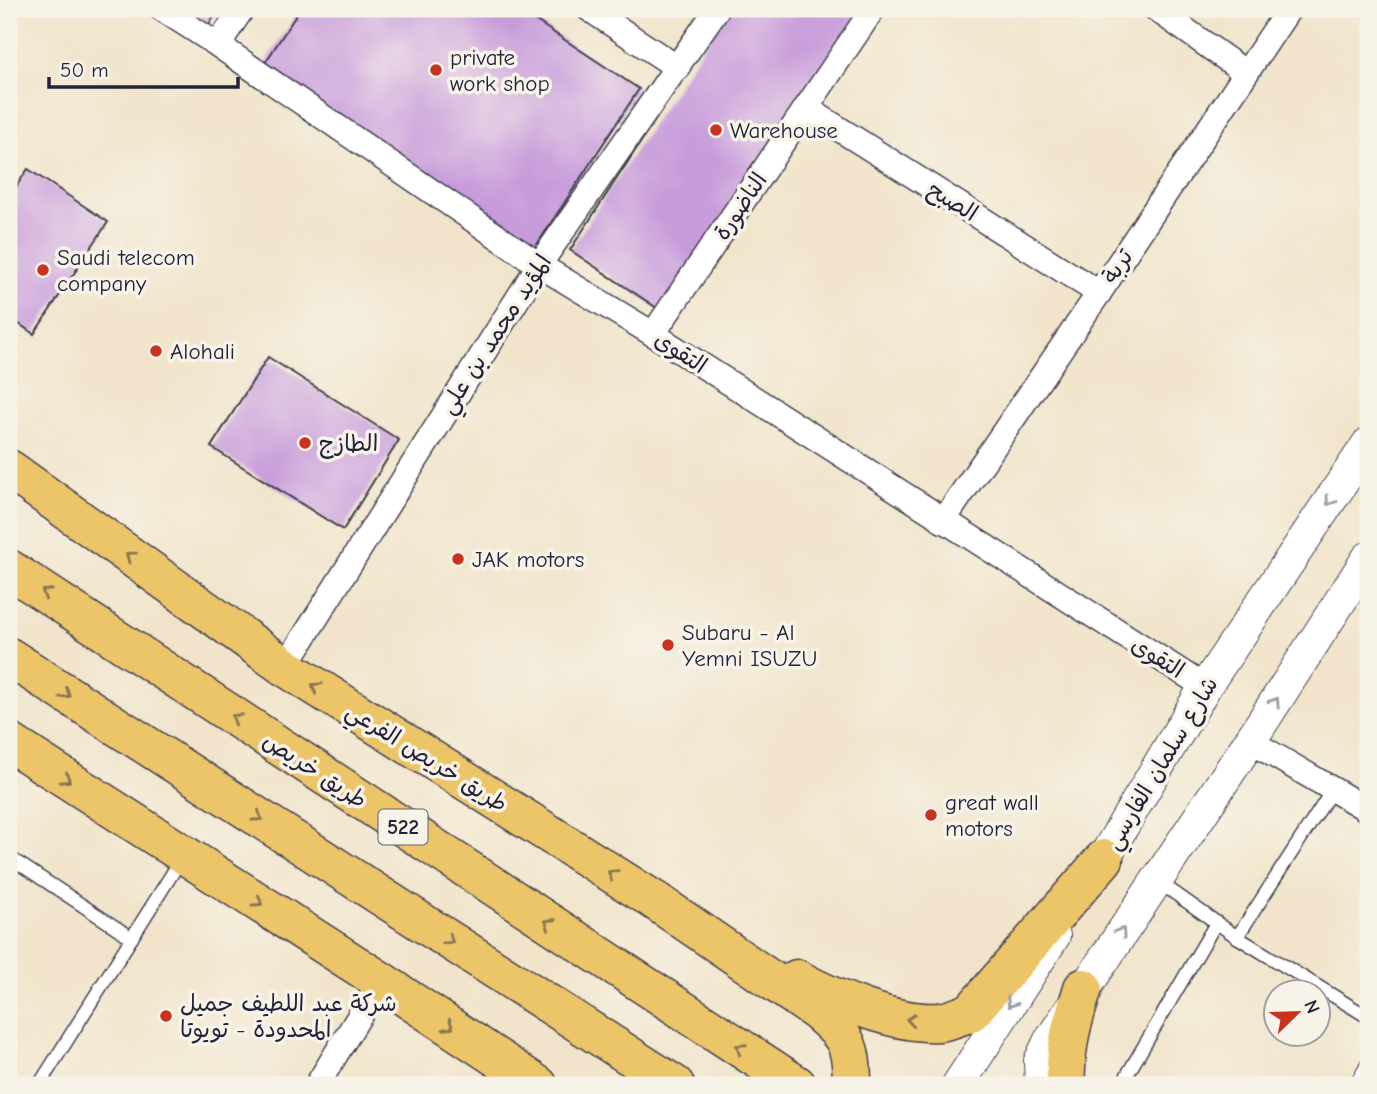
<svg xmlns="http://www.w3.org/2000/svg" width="1377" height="1094" viewBox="0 0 1377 1094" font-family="'Comic Neue','Playpen Sans Arabic',sans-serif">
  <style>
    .building { fill: #c89cdb }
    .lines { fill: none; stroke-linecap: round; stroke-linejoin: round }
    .service-casing { stroke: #413f50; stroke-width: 15 }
    .minor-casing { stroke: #413f50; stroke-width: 27 }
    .tertiary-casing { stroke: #413f50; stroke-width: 34 }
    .primary-casing { stroke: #413f50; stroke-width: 41 }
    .motorway-casing { stroke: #413f50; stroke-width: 41 }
    .service { stroke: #fff; stroke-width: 12 }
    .minor { stroke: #fff; stroke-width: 24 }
    .tertiary { stroke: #fff; stroke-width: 32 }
    .primary { stroke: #edc569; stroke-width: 38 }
    .motorway { stroke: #edc569; stroke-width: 38 }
    .oneway { stroke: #9c9ca7 }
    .oneway2 { stroke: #887452 }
    .poi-dot { fill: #c8321e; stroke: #f7f3e8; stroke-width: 2.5 }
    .labels { text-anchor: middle; stroke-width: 7; stroke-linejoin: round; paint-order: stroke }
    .shield { fill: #f7f3e8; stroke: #62616f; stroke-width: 2 }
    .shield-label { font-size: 21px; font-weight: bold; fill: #22223b }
    .poi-label { font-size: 23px; fill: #22223b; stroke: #f7f3e8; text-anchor: start }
    .street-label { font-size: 23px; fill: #22223b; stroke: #f7f3e8 }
  </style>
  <rect width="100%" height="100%" fill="#f7f3e8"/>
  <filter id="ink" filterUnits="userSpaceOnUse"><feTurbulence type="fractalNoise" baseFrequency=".0143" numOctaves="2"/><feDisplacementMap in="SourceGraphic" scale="14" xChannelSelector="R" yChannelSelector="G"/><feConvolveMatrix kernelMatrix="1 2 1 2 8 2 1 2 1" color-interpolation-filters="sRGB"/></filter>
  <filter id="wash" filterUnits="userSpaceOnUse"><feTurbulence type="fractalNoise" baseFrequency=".00686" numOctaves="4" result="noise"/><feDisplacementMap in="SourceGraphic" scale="28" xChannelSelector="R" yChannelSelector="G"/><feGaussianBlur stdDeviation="1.57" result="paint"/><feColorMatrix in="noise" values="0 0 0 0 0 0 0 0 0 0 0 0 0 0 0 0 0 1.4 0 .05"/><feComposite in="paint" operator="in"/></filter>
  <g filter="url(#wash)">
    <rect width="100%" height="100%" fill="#f1e4ca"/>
    <g id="blocks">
      <g class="building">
        <path d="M173 9H219L205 30Z"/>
        <path d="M300 9H518L639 89 534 249 261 69Z"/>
        <path d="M728 9H863L663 312 570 250Z"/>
        <path d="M28 169 108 222 34 334 9 317V197Z"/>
        <path d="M268 357 399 440 343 530 211 447Z"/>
      </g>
    </g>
  </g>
  <g filter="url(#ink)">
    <use href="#blocks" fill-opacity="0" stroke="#413f50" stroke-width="2"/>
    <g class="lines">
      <defs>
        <g id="service">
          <path d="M9 857 132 938"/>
          <path d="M1156 880 1237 937 1368 1017"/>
          <path d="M1237 937 1333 789"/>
          <path d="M39 1085 182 858"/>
          <path d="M1131 1085 1127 1075 1216 923"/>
          <path d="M1355 1085 1368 1063"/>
        </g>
        <g id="minor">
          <path d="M162 9 218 45 539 265 653 334 1205 687"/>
          <path d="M589 9 678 68"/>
          <path d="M1156 9 1246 73"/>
          <path d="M218 45 242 9"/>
          <path d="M806 108 1099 293"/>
          <path d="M653 334 873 9"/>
          <path d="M943 521 1099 293 1289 9"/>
          <path d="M285 667 539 265 717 9"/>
          <path d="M1250 741 1368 810"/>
          <path d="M317 1085 381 981"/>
        </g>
        <g id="tertiary">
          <path d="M1092 878 1205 687 1368 444"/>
          <path d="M958 1085 1054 936"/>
          <path d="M1041 1085 1040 1061 1049 1042 1250 741 1368 558"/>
        </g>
        <g id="primary">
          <path d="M9 469 285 667 654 900 815 1010C846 1035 852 1044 852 1085"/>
          <path d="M9 742 381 981 538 1085"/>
          <path d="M797 979C834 999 896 1025 939 1022 949 1021 961 1016 971 1012L1104 859"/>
          <path d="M1066 1085C1064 1049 1072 1023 1083 988"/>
        </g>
        <g id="motorway">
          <path d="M9 569 797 1085"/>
          <path d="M9 657 675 1085"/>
        </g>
      </defs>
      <use href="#service" class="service-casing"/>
      <use href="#minor" class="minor-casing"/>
      <use href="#tertiary" class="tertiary-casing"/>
      <use href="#primary" class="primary-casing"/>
      <use href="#motorway" class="motorway-casing"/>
      <use href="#service" class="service"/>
      <use href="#minor" class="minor"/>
      <use href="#tertiary" class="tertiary"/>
      <use href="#primary" class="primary"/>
      <use href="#motorway" class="motorway"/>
    </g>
    <defs><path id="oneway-chevron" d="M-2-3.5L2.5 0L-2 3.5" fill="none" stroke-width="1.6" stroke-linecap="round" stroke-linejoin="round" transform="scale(1.75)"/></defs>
    <g class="oneway">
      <use href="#oneway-chevron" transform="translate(1330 501) rotate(124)"/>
      <use href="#oneway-chevron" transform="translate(1275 702) rotate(-57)"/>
      <use href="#oneway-chevron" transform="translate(1121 932) rotate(-56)"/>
      <use href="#oneway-chevron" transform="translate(1011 1003) rotate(123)"/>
    </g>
    <g class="oneway2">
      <use href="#oneway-chevron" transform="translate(130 556) rotate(-144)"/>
      <use href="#oneway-chevron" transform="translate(46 593) rotate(-147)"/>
      <use href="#oneway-chevron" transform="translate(316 687) rotate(-148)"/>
      <use href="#oneway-chevron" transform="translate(66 694) rotate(33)"/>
      <use href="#oneway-chevron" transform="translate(236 718) rotate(-147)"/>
      <use href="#oneway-chevron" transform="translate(66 779) rotate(33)"/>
      <use href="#oneway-chevron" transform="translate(258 817) rotate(33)"/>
      <use href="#oneway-chevron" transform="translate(612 874) rotate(-148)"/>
      <use href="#oneway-chevron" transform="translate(258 902) rotate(33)"/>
      <use href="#oneway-chevron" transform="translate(549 923) rotate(-147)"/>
      <use href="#oneway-chevron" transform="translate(449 940) rotate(33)"/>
      <use href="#oneway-chevron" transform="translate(911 1020) rotate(-171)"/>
      <use href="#oneway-chevron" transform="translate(449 1026) rotate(33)"/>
      <use href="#oneway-chevron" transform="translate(740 1048) rotate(-147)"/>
    </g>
  </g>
  <g class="poi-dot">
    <circle cx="436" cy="70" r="7"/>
    <circle cx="716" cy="130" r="7"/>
    <circle cx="43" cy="270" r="7"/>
    <circle cx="156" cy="351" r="7"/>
    <circle cx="305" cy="443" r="7"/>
    <circle cx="458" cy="559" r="7"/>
    <circle cx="668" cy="645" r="7"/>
    <circle cx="931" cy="815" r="7"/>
    <circle cx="166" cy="1016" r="7"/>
  </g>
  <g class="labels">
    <rect class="shield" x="378.5" y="809.5" width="49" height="35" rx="5"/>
    <g class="shield-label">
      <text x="403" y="834">522</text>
    </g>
    <g class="poi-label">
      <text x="450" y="65">private<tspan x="450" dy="26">work shop</tspan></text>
      <text x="730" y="138">Warehouse</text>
      <text x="57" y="265">Saudi telecom<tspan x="57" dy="26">company</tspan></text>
      <text x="170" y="359">Alohali</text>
      <text x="319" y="451">الطازج</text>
      <text x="472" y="567">JAK motors</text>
      <text x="682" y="640">Subaru - Al<tspan x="682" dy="26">Yemni ISUZU</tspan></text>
      <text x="945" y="810">great wall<tspan x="945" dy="26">motors</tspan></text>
      <text x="180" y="1011">شركة عبد اللطيف جميل<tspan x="180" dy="26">المحدودة - تويوتا</tspan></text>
    </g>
    <g class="street-label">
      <text transform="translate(953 201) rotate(32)" y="8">الصبح</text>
      <text transform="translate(740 206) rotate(-56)" y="8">الناضورة</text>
      <text transform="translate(1117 266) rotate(-56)" y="8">تربة</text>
      <text transform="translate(495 334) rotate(-57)" y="8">المؤيد محمد بن علي</text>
      <text transform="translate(681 352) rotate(33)" y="8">التقوى</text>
      <text transform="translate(1158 657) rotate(32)" y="8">التقوى</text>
      <text transform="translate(427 757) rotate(32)" y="8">طريق خريص الفرعي</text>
      <text transform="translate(1161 763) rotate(-59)" y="8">شارع سلمان الفارسي</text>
      <text transform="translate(315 770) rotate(33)" y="8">طريق خريص</text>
    </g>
  </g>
  <rect width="1377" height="1094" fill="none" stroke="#f7f3e8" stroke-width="35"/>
  <g transform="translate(1297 1013) rotate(67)"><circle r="33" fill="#f7f3e8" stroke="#a29fa3" stroke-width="2"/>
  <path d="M0-5L12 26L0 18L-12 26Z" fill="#c8321e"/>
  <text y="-10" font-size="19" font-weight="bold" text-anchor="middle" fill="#22223b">N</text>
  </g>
  <path d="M49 77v10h189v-10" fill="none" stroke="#22223b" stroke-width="3.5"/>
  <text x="60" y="77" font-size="21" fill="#22223b" stroke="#f7f3e8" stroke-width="5" paint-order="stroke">50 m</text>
</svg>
